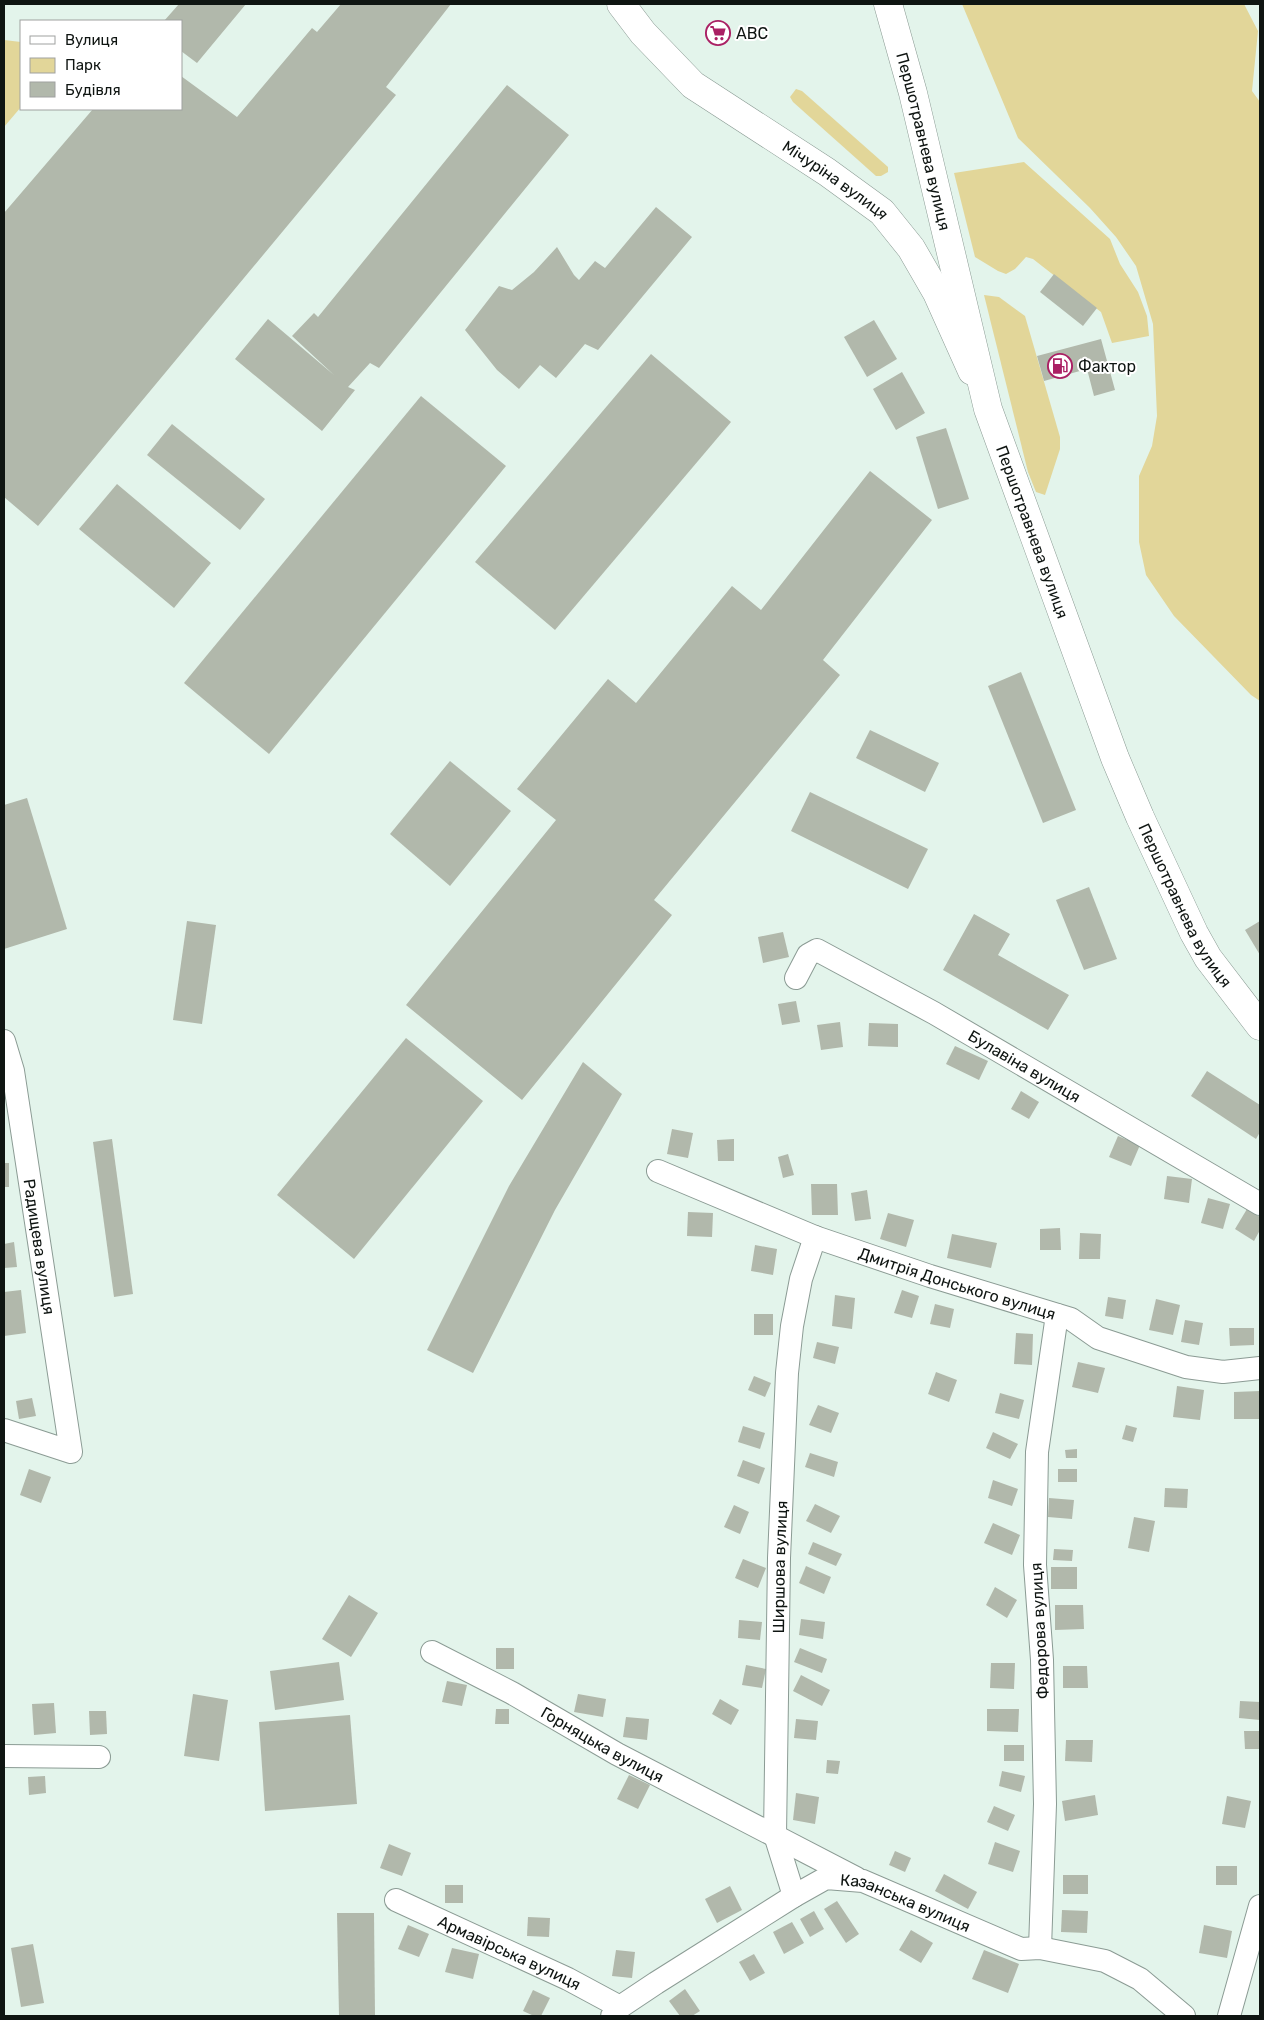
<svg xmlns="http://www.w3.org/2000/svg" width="1264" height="2020" viewBox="0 0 1264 2020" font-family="Rubik,sans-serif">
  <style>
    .green { fill: #e2d699 }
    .building { fill: #b1b8ab }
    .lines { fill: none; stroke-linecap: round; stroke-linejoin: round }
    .street-casing { stroke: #8b9b94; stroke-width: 24 }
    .secondary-casing { stroke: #8b9b94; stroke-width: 29 }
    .primary-casing { stroke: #8b9b94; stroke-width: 29 }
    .street { stroke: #fff; stroke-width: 22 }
    .secondary { stroke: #fff; stroke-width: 28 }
    .primary { stroke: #fff; stroke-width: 28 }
    .labels { text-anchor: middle; stroke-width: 4; stroke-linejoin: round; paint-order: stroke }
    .poi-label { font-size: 16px; fill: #0f1512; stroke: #fff; text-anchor: start }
    .street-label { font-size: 16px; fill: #0f1512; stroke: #fff }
  </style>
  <rect width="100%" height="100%" fill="#e3f4eb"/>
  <g class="green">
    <path d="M962 4H1244L1258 31 1252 91 1260 102V701L1251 695 1174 616 1146 575 1139 542V476L1152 446 1157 416 1153 324 1136 266 1116 237 1090 208 1018 138Z"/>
    <path d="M4 40 21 42V107L4 127Z"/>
    <path d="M796 89 802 91 888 167V172L881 176H876L793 102 790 97Z"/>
    <path d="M1024 162 1110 239 1120 264 1138 292 1147 316 1149 336 1112 343 1101 312 1033 259 1026 257 1015 269 1006 274 998 271 975 257 954 173Z"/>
    <path d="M984 295 999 297 1025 316 1060 437V449L1045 495 1036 492 1028 472Z"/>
  </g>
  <g class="building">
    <path d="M179 4H246L197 63 181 51V21H164Z"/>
    <path d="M341 4H451L386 87 396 95 38 526 4 497V213L93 109H181V76L237 117 312 28 317 32Z"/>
    <path d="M720 23 728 34 716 42 709 31Z"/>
    <path d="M507 85 569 135 379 368 370 363 348 387 355 390 322 431 235 359 268 319 334 375 292 336 314 313 318 317Z"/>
    <path d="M656 207 692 237 598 350 585 344 556 378 540 365 519 389 497 370 465 330 499 286 512 290 534 272 557 247 574 275 579 280 595 261 605 268Z"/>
    <path d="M1054 274 1097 308 1083 326 1040 292Z"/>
    <path d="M874 320 897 359 867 377 844 337Z"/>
    <path d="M1101 339 1115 390 1094 396 1087 369 1044 381 1037 356Z"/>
    <path d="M651 354 731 422 555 630 475 562Z"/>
    <path d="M902 372 925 413 896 430 873 389Z"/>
    <path d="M421 396 506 466 269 754 184 683Z"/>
    <path d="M172 424 265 499 240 530 147 455Z"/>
    <path d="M946 428 969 499 938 509 916 437Z"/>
    <path d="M870 471 932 520 823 660 840 675 654 900 672 915 522 1100 406 1005 556 820 517 789 608 679 636 703 732 586 761 610Z"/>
    <path d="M117 484 211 563 174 608 79 529Z"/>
    <path d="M1021 672 1076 810 1043 823 988 686Z"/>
    <path d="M870 730 939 763 925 792 856 758Z"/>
    <path d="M450 761 511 811 450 886 390 834Z"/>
    <path d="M810 792 928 849 908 889 791 831Z"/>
    <path d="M27 798 67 929 4 949V805Z"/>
    <path d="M1089 887 1117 959 1084 970 1056 900Z"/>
    <path d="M974 914 1010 934 998 955 1069 995 1048 1030 943 970Z"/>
    <path d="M187 921 216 925 202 1024 173 1020Z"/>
    <path d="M1260 921V955L1245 930Z"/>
    <path d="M783 932 789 957 763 963 758 937Z"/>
    <path d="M796 1001 800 1022 782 1025 778 1004Z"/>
    <path d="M840 1022 843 1047 821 1050 817 1025Z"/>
    <path d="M869 1023 898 1024V1047L868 1046Z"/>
    <path d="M406 1038 483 1101 354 1259 277 1195Z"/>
    <path d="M955 1046 988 1061 979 1080 946 1064Z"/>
    <path d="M583 1062 622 1094 555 1210 473 1373 427 1350 509 1186Z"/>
    <path d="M1207 1071 1260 1105V1132L1256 1139 1191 1096Z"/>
    <path d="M1021 1091 1039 1102 1029 1119 1011 1109Z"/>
    <path d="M672 1129 693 1133 688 1158 667 1154Z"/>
    <path d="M1118 1136 1140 1145 1131 1166 1109 1157Z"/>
    <path d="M112 1139 133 1294 114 1297 93 1142Z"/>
    <path d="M734 1139V1161H718L717 1140Z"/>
    <path d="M788 1154 794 1175 783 1178 778 1157Z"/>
    <rect x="4" y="1163" width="5" height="24"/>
    <path d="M1167 1176 1192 1179 1189 1203 1164 1199Z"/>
    <path d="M811 1184H837L838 1215H812Z"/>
    <path d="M867 1190 871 1219 855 1221 851 1193Z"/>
    <path d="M1208 1198 1230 1204 1223 1229 1201 1223Z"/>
    <path d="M1247 1209 1260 1217V1230L1254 1241 1235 1229Z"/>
    <path d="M688 1212 713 1213 712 1237 687 1236Z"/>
    <path d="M888 1213 914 1220 906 1247 880 1239Z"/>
    <path d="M1060 1228 1061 1250H1040V1229Z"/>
    <path d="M1080 1233 1101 1234 1100 1259H1079Z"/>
    <path d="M952 1234 997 1243 991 1268 947 1258Z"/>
    <path d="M14 1242 17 1267 4 1268V1244Z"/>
    <path d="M755 1245 777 1249 773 1275 751 1271Z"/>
    <path d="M21 1290 26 1333 4 1336V1292Z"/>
    <path d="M902 1290 919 1296 912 1318 894 1313Z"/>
    <path d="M835 1295 855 1298 852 1329 832 1326Z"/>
    <path d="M1108 1297 1126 1300 1123 1319 1105 1316Z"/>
    <path d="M1156 1299 1180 1305 1173 1335 1149 1330Z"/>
    <path d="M935 1304 954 1309 950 1328 930 1324Z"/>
    <rect x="754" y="1314" width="19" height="21"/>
    <path d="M1185 1320 1203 1323 1199 1345 1181 1342Z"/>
    <path d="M1229 1328H1254V1345L1230 1346Z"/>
    <path d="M1016 1333 1033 1334 1032 1365 1014 1364Z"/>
    <path d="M817 1342 839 1347 835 1364 813 1358Z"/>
    <path d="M1078 1362 1105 1368 1098 1393 1072 1387Z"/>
    <path d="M936 1372 957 1380 949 1402 928 1394Z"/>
    <path d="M754 1376 771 1383 765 1397 748 1390Z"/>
    <path d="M1177 1386 1204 1390 1200 1420 1173 1417Z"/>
    <path d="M1260 1391V1419H1234V1392Z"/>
    <path d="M1000 1393 1024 1400 1019 1419 995 1413Z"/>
    <path d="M32 1398 36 1416 19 1419 16 1401Z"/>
    <path d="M818 1405 839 1413 831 1433 809 1425Z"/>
    <path d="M1126 1425 1137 1428 1133 1442 1122 1439Z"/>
    <path d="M743 1426 765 1433 760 1449 738 1442Z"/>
    <path d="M993 1432 1018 1444 1010 1459 986 1448Z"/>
    <path d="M1077 1449V1458H1066L1065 1450Z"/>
    <path d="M810 1453 838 1462 834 1477 805 1467Z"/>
    <path d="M743 1460 765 1468 759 1484 737 1476Z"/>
    <path d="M29 1469 51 1477 41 1503 20 1495Z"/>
    <rect x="1058" y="1469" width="19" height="13"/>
    <path d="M993 1480 1018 1489 1012 1506 988 1498Z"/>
    <path d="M1165 1488 1188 1489 1187 1508 1164 1507Z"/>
    <path d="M1049 1498 1074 1500 1072 1519 1048 1517Z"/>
    <path d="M815 1504 840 1516 831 1533 806 1521Z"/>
    <path d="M734 1505 749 1512 740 1534 724 1527Z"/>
    <path d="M1134 1517 1155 1521 1149 1552 1128 1548Z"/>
    <path d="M993 1523 1020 1535 1012 1555 984 1543Z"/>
    <path d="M813 1542 842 1554 836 1566 808 1554Z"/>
    <path d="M1054 1549 1073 1550 1072 1561 1053 1560Z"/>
    <path d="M743 1559 766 1568 758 1588 735 1578Z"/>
    <path d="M806 1566 831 1577 824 1594 799 1583Z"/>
    <rect x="1051" y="1567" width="26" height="22"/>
    <path d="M995 1587 1017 1600 1007 1618 986 1605Z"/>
    <path d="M349 1595 378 1613 351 1657 322 1639Z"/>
    <path d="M1055 1605H1083L1084 1629 1055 1630Z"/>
    <path d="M801 1619 825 1622 823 1639 799 1635Z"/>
    <path d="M739 1620 762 1622 760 1640 738 1638Z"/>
    <rect x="496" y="1648" width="18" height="21"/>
    <path d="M800 1648 827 1659 822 1673 794 1662Z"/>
    <path d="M339 1662 344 1700 275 1710 270 1671Z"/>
    <path d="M991 1663H1015L1014 1689 990 1688Z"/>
    <path d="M746 1665 766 1669 762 1688 742 1685Z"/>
    <path d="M1063 1666H1087L1088 1688H1063Z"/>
    <path d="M801 1675 830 1690 822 1706 793 1691Z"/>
    <path d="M447 1681 467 1685 462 1706 442 1702Z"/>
    <path d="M193 1694 228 1700 219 1761 184 1756Z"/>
    <path d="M578 1694 606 1699 603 1717 574 1712Z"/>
    <path d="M720 1699 739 1710 731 1725 712 1714Z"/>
    <path d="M1240 1701 1260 1702V1720L1239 1718Z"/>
    <path d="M54 1703 56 1733 34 1735 32 1704Z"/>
    <path d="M496 1709H509V1724H495Z"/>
    <path d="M987 1709H1019L1018 1732 987 1731Z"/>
    <path d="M89 1711H106L107 1734 90 1735Z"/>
    <path d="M350 1715 357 1804 265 1811 259 1722Z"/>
    <path d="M626 1717 649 1719 647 1740 623 1737Z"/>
    <path d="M796 1719 818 1721 816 1740 794 1738Z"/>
    <path d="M1244 1731H1260V1749H1245Z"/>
    <path d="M1066 1740H1093L1092 1762 1065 1761Z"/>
    <rect x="1004" y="1745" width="20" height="16"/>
    <path d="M827 1760 840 1761 838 1774 826 1773Z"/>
    <path d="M1002 1771 1025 1776 1021 1792 999 1786Z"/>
    <path d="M629 1775 650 1785 638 1809 617 1799Z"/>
    <path d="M45 1776 46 1793 29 1795 28 1777Z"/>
    <path d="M796 1793 819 1797 815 1824 793 1820Z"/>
    <path d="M1095 1795 1098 1815 1065 1821 1062 1801Z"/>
    <path d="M1227 1796 1251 1801 1245 1828 1222 1824Z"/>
    <path d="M994 1806 1015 1815 1008 1831 987 1822Z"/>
    <path d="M995 1842 1020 1851 1013 1872 988 1864Z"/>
    <path d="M389 1844 411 1853 402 1876 380 1868Z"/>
    <path d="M895 1851 911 1858 905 1872 889 1865Z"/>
    <rect x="1216" y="1866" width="21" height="19"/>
    <path d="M944 1874 977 1892 968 1909 935 1891Z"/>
    <rect x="1063" y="1875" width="25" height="19"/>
    <rect x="445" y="1885" width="18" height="18"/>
    <path d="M730 1886 742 1910 717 1923 705 1899Z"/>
    <path d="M837 1901 859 1934 846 1943 824 1909Z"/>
    <path d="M1062 1910 1088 1911 1087 1933 1061 1932Z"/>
    <path d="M814 1911 824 1929 810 1937 800 1919Z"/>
    <path d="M337 1913H374L375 2016H339Z"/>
    <path d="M528 1917 550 1918 549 1937 527 1936Z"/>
    <path d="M792 1922 804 1943 784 1954 773 1932Z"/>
    <path d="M408 1925 429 1934 419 1957 398 1949Z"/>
    <path d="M1204 1925 1232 1931 1227 1958 1199 1953Z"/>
    <path d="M911 1930 933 1943 921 1963 899 1950Z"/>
    <path d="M33 1944 44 2003 21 2007 11 1948Z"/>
    <path d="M452 1948 479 1954 473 1979 445 1972Z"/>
    <path d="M616 1950 635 1952 632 1978 612 1976Z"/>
    <path d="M984 1950 1019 1964 1008 1993 972 1979Z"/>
    <path d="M754 1954 765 1973 750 1981 739 1962Z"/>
    <path d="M685 1989 700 2011 692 2016H680L669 2001Z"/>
    <path d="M533 1990 550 1998 541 2016H534L523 2011Z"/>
  </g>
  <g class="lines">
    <defs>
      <g id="street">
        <path id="s1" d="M796 978 808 955 817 950 934 1013 1260 1204"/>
        <path id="s2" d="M4 1041 13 1071 71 1452 4 1430"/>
        <path id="s3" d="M658 1171 815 1237 930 1276 1071 1319 1098 1338 1186 1367 1223 1372 1260 1368"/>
        <path id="s4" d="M432 1652 512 1693 617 1754 856 1878"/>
        <path d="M4 1756 99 1757"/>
        <path id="s5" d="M794 1896 775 1835 779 1558 787 1373 792 1326 801 1279 815 1237"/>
        <path id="s6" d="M396 1900 568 1979 620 2007"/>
        <path d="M1040 1948 1045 1804 1042 1660 1035 1565 1037 1452 1057 1315"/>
        <path id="s7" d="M612 2016 620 2007 656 1983 794 1896 826 1878 863 1881 1021 1949 1040 1948 1105 1961 1140 1979 1184 2016"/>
        <path d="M1229 2016 1260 1906"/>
      </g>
      <g id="secondary">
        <path id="s8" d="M621 4 643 33 693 85 827 172 882 212 911 248 937 293 972 371"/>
      </g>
      <g id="primary">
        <path id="s9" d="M888 4 913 93 988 409 1115 758 1140 817 1194 933 1208 958 1260 1026"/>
      </g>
    </defs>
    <use href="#street" class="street-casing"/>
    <use href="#secondary" class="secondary-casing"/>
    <use href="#primary" class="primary-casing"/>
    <use href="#street" class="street"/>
    <use href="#secondary" class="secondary"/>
    <use href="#primary" class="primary"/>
  </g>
  <defs>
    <symbol id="supermarket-ring" viewBox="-11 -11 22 22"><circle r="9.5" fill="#fff" stroke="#aa2064" stroke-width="1.5"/><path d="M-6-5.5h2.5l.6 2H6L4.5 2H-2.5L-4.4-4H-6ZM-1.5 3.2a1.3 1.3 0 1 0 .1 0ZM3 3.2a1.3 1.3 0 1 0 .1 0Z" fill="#aa2064"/></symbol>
    <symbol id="fuel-ring" viewBox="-11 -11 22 22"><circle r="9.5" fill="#fff" stroke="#aa2064" stroke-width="1.5"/><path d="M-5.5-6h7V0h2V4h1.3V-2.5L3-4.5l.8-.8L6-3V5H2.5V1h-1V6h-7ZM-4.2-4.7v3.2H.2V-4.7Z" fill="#aa2064"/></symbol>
  </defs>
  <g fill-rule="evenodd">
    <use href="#supermarket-ring" x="704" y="19" width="28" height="28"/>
    <use href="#fuel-ring" x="1046" y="352" width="28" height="28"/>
  </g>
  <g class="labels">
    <g class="poi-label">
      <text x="736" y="39">ABC</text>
      <text x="1078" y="372">Фактор</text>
    </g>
    <g class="street-label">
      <text dy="6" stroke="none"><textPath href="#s9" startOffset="142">Першотравнева вулиця</textPath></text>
      <text dy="6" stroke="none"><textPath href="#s8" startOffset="280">Мічуріна вулиця</textPath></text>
      <text dy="6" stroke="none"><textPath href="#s9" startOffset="548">Першотравнева вулиця</textPath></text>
      <text dy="6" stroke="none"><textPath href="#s9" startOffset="952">Першотравнева вулиця</textPath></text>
      <text dy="6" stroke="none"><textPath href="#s1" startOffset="274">Булавіна вулиця</textPath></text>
      <text dy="6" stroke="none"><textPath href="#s2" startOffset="209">Радищева вулиця</textPath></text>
      <text dy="6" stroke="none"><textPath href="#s3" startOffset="320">Дмитрія Донського вулиця</textPath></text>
      <text dy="6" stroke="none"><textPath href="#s5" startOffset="332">Ширшова вулиця</textPath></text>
      <text transform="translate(1039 1631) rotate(-93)" y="6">Федорова вулиця</text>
      <text dy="6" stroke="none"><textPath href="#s4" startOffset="194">Горняцька вулиця</textPath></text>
      <text dy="6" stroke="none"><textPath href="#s7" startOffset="339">Казанська вулиця</textPath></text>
      <text dy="6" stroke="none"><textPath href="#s6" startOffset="125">Армавірська вулиця</textPath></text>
    </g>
  </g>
  <rect width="1264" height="2020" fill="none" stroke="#0f1512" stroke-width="10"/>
  <rect x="20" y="20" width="162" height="90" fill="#ffffff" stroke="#9fa1a0"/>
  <rect x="30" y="36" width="25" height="8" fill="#ffffff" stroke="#9fa1a0"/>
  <text x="65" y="45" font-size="15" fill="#0f1512">Вулиця</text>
  <rect x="30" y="58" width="25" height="15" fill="#e2d699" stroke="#9fa1a0"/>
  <text x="65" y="70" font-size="15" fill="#0f1512">Парк</text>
  <rect x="30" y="82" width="25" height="15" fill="#b1b8ab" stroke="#9fa1a0"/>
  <text x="65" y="95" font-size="15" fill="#0f1512">Будівля</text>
</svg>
